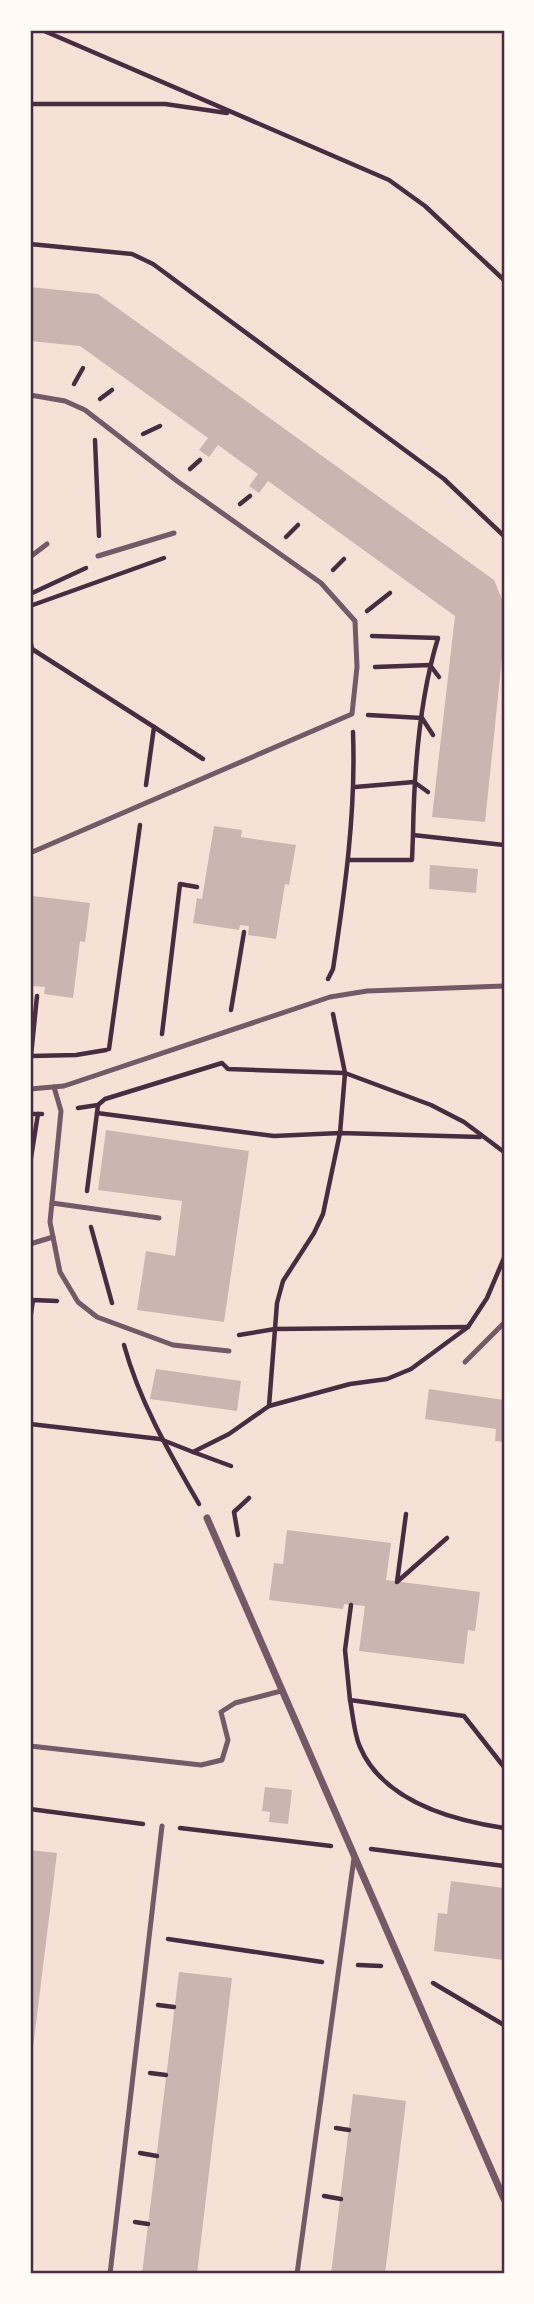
<svg xmlns="http://www.w3.org/2000/svg" width="534" height="2304" viewBox="0 0 534 2304" font-family="Spectral,serif">
  <style>
    .building { fill: #ccb4b1 }
    .lines { fill: none; stroke-linecap: round; stroke-linejoin: round }
    .path { stroke: #4a2c40; stroke-width: 4.5 }
    .service { stroke: #755966; stroke-width: 5 }
    .minor { stroke: #755966; stroke-width: 7 }
    .neatline { fill: none; stroke: #4a2c40; stroke-width: 2.5 }
  </style>
  <rect width="100%" height="100%" fill="#f7e1d7"/>
  <g class="building">
    <path d="M30 287 98 294 494 580 504 604V639L485 822 432 817 455 616 268 481 259 493 249 486 258 474 218 445 209 457 199 450 208 438 80 346 30 341Z"/>
    <path d="M214 826 242 830 241 837 296 845 289 885 285 884 276 939 248 935 249 926 240 925 239 930 193 923 197 898 202 899Z"/>
    <path d="M430 865 478 869 476 893 429 889Z"/>
    <path d="M30 890H33V896L90 903 85 942 80 941 73 998 44 994 45 987 33 986 30 990Z"/>
    <path d="M106 1130 249 1151 224 1322 137 1310 146 1251 175 1256 182 1201 98 1190Z"/>
    <path d="M156 1369 241 1381 237 1411 150 1399Z"/>
    <path d="M429 1389 504 1400V1442L495 1441 496 1429 425 1419Z"/>
    <path d="M287 1530 391 1543 386 1580 480 1592 475 1631 468 1630 464 1664 359 1651 365 1606 344 1604 343 1609 269 1600 274 1563 283 1564Z"/>
    <path d="M265 1787 292 1790 288 1824 269 1822 270 1812 262 1811Z"/>
    <path d="M30 1850 57 1853 31 2064H30Z"/>
    <path d="M451 1881 504 1888V1960L434 1951 438 1913 447 1914Z"/>
    <path d="M179 1972 232 1978 197 2274H142Z"/>
    <path d="M353 2094 406 2101 385 2274H331Z"/>
  </g>
  <g class="lines">
    <g class="path">
      <path d="M42 30 389 180 425 206 504 280"/>
      <path d="M30 104H165L227 113"/>
      <path d="M30 244 132 254 153 264 444 479 504 536"/>
      <path d="M74 384 83 368"/>
      <path d="M100 399 112 390"/>
      <path d="M143 434 160 426"/>
      <path d="M95 440 99 536"/>
      <path d="M190 469 200 460"/>
      <path d="M240 504 250 496"/>
      <path d="M286 537 298 525"/>
      <path d="M333 570 344 559"/>
      <path d="M30 594 86 568"/>
      <path d="M30 606 164 558"/>
      <path d="M367 611 390 593"/>
      <path d="M372 636 438 638C419 700 414 769 413 835L504 845"/>
      <path d="M30 639 32 649"/>
      <path d="M30 659 32 649 154 727 146 785"/>
      <path d="M375 667 430 665 439 677"/>
      <path d="M368 715 422 718 433 735"/>
      <path d="M154 727 203 759"/>
      <path d="M355 787 414 782 428 792"/>
      <path d="M349 860H412L413 835"/>
      <path d="M328 979 333 969C345 890 356 812 353 732"/>
      <path d="M37 996 31 1056 76 1055 106 1050"/>
      <path d="M231 1010 244 932"/>
      <path d="M162 1034 180 884 197 887"/>
      <path d="M109 1049 140 825"/>
      <path d="M78 1108 98 1105 105 1099 222 1063 228 1069 345 1073 431 1105 464 1122 504 1152"/>
      <path d="M97 1113 274 1136 340 1133 480 1137"/>
      <path d="M30 1114H42"/>
      <path d="M30 1164 38 1114"/>
      <path d="M87 1191 98 1105"/>
      <path d="M91 1227 112 1303"/>
      <path d="M30 1320 33 1300 57 1301"/>
      <path d="M239 1335 275 1329 468 1327"/>
      <path d="M124 1345C140 1403 169 1452 199 1504"/>
      <path d="M269 1406 350 1384 387 1379 411 1369 468 1327 487 1298 504 1258"/>
      <path d="M30 1424 160 1439 193 1452 229 1434 269 1406 277 1303 283 1281 314 1233 323 1214 340 1133 345 1073 333 1014"/>
      <path d="M193 1452 231 1466"/>
      <path d="M238 1535 234 1512 249 1498"/>
      <path d="M398 1581 447 1538"/>
      <path d="M397 1582 406 1514"/>
      <path d="M350 1700 345 1650 351 1605"/>
      <path d="M504 1767 464 1716 350 1700C353 1715 354 1734 360 1747 383 1801 451 1820 504 1828"/>
      <path d="M30 1809 143 1824"/>
      <path d="M180 1828 331 1846"/>
      <path d="M371 1849 504 1866"/>
      <path d="M168 1939 322 1962"/>
      <path d="M358 1965 381 1966"/>
      <path d="M433 1983 504 2025"/>
      <path d="M158 2005 174 2007"/>
      <path d="M150 2073 166 2075"/>
      <path d="M336 2128 349 2130"/>
      <path d="M140 2153 157 2156"/>
      <path d="M324 2196 341 2199"/>
      <path d="M135 2222 148 2224"/>
    </g>
    <g class="service">
      <path d="M30 395 65 401 85 410 177 481 321 583 355 621 357 667 352 714 30 853"/>
      <path d="M98 556 174 533"/>
      <path d="M30 557 47 544"/>
      <path d="M54 1087 61 1111 50 1222 60 1272 78 1302 97 1317 173 1345 229 1351"/>
      <path d="M30 1089 64 1086 330 997 367 991 504 986"/>
      <path d="M52 1203 159 1218"/>
      <path d="M30 1244 53 1237"/>
      <path d="M465 1362 504 1323"/>
      <path d="M30 1746 201 1765 222 1760 228 1740 221 1712 235 1703 281 1691"/>
      <path d="M110 2274 162 1826"/>
      <path d="M297 2274 354 1858"/>
    </g>
    <path class="minor" d="M207 1518 504 2199"/>
  </g>
  <rect width="534" height="2304" fill="none" stroke="#fffaf5" stroke-width="63"/>
  <rect x="32" y="32" width="471" height="2240" class="neatline"/>
</svg>
